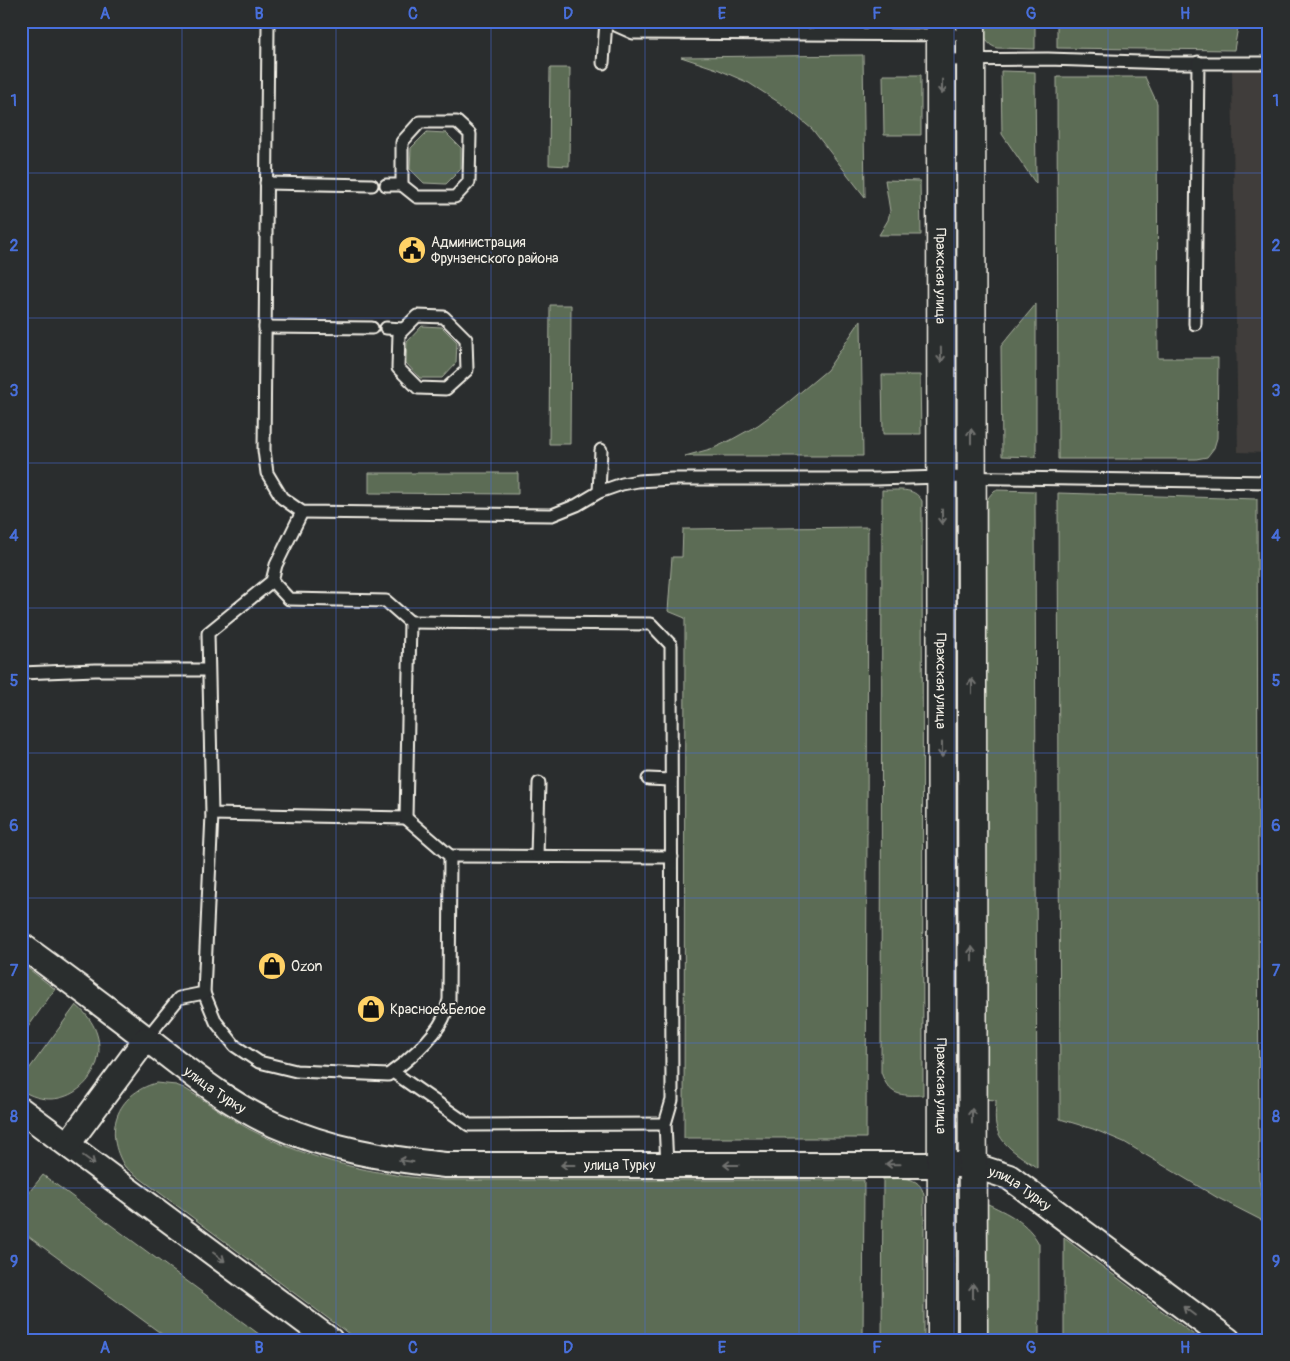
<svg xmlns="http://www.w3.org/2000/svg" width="1290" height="1361" viewBox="0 0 1290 1361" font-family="Pangolin,sans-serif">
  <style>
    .built { fill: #403d3b }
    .green { fill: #5b6c54; stroke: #a8ae9e }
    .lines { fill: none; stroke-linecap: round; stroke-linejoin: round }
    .service-casing { stroke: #f4f1e8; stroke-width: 15 }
    .minor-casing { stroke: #f4f1e8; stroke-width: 28 }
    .tertiary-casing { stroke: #f4f1e8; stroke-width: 31 }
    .service { stroke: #2a2d2e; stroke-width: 11 }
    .minor { stroke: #2a2d2e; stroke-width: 24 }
    .tertiary { stroke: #2a2d2e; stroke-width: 28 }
    .oneway { stroke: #71726f }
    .grid { fill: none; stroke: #486fdb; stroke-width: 1; stroke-opacity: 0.55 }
    .labels { text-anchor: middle; stroke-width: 4; stroke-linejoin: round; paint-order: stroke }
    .poi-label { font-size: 14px; fill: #f4f1e8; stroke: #2a2d2e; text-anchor: start }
    .street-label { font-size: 14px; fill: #f4f1e8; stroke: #2a2d2e }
    .neatline { fill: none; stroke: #486fdb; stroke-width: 2 }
    .grid-label { font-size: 16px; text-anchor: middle; font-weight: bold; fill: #486fdb }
  </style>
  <rect width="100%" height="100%" fill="#2a2d2e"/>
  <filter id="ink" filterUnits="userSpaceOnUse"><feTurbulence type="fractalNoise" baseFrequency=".02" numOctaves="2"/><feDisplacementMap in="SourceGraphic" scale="10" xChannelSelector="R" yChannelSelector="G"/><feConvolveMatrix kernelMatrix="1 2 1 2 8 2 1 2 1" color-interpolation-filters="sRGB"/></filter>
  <g filter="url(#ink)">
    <path class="built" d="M1232 70H1269V453L1238 452Z"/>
    <g class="green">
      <path d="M984 21H1035V49L997 48C984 44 984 34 984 21Z"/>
      <path d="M1057 21H1239L1234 50 1057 48Z"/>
      <path d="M863 55 865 197 812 129 783 105 749 83 717 69 681 57Z"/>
      <path d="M550 68H570L569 166 549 165Z"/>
      <path d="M1001 71 1035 72 1036 184 1002 134Z"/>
      <path d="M921 75V135H884L883 75Z"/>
      <path d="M1057 77H1145L1157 103 1158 358H1218L1217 438 1214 448 1207 457 1196 459H1058Z"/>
      <path d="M427 132 446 133 461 148V169L446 184 424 183 410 169 411 148Z"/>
      <path d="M885 180 920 181 921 235H879L888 220 890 211Z"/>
      <path d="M1036 304V457L1002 456 1001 346Z"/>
      <path d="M550 305H571L570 444H549Z"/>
      <path d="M861 320 863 456H685L714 448 731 440 758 425 785 405 827 370Z"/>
      <path d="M422 326 442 327 457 342 456 363 442 378H420L406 363 407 342Z"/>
      <path d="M882 375H920L921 434H883Z"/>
      <path d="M369 473H518V494L369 493Z"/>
      <path d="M882 490C897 491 914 486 922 501L923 1095C900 1096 889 1096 881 1072Z"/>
      <path d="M995 490 1035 491 1037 1168C1023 1157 1002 1147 997 1129 994 1120 996 1109 996 1100L984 1099 985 508C986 500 989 496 995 490Z"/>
      <path d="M1058 493 1257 499 1259 1180 1267 1223 1218 1198 1124 1142 1093 1129 1060 1119Z"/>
      <path d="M868 527 866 1138H684L685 618 668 611 672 557H682L683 529Z"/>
      <path d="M21 963 55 989 21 1037Z"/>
      <path d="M76 1005C132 1050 75 1125 21 1090V1080Z"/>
      <path d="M156 1083 176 1085 184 1088C206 1101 227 1117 249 1129 309 1160 374 1175 441 1180H864L863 1340H357L125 1167C103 1132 116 1094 156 1083Z"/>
      <path d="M43 1175 267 1340H170L21 1231V1202Z"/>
      <path d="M883 1179C901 1179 919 1174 924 1195V1340H882Z"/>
      <path d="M986 1203C1007 1213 1028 1222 1039 1244V1340H986Z"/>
      <path d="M1064 1238 1201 1340H1064Z"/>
    </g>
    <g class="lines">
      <defs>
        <g id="service">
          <path d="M269 21 268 26 264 450 267 473 282 498 302 512 552 515 577 505 599 492 622 484 638 481 672 479H876L942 477 1269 482"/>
          <path d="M606 21 633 33 971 35"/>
          <path d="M941 60 1048 59 1171 63H1269"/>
          <path d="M603 63 606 21"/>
          <path d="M420 122H457L470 134 469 182 455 197H417L402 185V142Z"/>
          <path d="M266 183 372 185"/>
          <path d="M386 185H402"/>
          <path d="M417 316 444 317 466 339 467 370 446 389 418 388 398 368 399 334Z"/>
          <path d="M1195 324 1198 62"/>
          <path d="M265 327 372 328"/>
          <path d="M386 328 403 329"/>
          <path d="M599 492 601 450"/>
          <path d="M272 581 289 599 386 601 410 622 406 818 212 814 208 633 272 581 276 565 302 512"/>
          <path d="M410 622 651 624 671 645 672 1100 665 1124 667 1165"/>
          <path d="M21 673 95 670H208"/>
          <path d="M648 779 671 780"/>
          <path d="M450 856 672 857"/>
          <path d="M537 856 539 783"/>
          <path d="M204 993 216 1022 235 1046 259 1062 296 1071 388 1075C405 1063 434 1038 443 1019 446 1013 447 1006 449 1000L450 856 406 818"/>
          <path d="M146 1039 179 998 204 993 212 814"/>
          <path d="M393 1072 469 1125 665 1124"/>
        </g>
        <g id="minor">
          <path id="s1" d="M21 945C65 977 109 1010 152 1043 191 1073 230 1105 275 1125 329 1149 386 1159 445 1165H972L1009 1177 1228 1340"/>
          <path d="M21 1110 330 1340"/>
          <path d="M68 1144 146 1039"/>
        </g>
        <g id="tertiary">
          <path id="s2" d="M941 21 942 1340"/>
          <path d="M971 21 973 1340"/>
        </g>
      </defs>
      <use href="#service" class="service-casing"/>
      <use href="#minor" class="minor-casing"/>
      <use href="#tertiary" class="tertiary-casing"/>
      <use href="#service" class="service"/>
      <use href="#minor" class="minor"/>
      <use href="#tertiary" class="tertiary"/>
    </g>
    <defs><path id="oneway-shaft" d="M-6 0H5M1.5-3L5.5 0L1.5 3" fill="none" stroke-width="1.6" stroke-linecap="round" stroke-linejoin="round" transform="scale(1.25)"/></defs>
    <g class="oneway">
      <use href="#oneway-shaft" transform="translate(942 87) rotate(90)"/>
      <use href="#oneway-shaft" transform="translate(941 355) rotate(89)"/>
      <use href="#oneway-shaft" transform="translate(971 436) rotate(-90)"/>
      <use href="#oneway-shaft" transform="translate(942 517) rotate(90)"/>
      <use href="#oneway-shaft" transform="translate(972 686) rotate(-90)"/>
      <use href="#oneway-shaft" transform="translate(942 750) rotate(90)"/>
      <use href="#oneway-shaft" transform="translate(972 954) rotate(-90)"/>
      <use href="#oneway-shaft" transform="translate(972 1116) rotate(-90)"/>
      <use href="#oneway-shaft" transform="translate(89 1160) rotate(37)"/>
      <use href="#oneway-shaft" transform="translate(406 1161) rotate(-172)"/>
      <use href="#oneway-shaft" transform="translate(893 1164) rotate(-179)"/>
      <use href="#oneway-shaft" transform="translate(568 1165) rotate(180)"/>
      <use href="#oneway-shaft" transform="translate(731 1165) rotate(180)"/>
      <use href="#oneway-shaft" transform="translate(219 1257) rotate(37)"/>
      <use href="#oneway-shaft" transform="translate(973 1291) rotate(-90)"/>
      <use href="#oneway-shaft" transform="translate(1189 1311) rotate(-143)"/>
    </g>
  </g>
  <path class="grid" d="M182 21V1340M336 21V1340M491 21V1340M645 21V1340M799 21V1340M954 21V1340M1108 21V1340M21 173H1269M21 318H1269M21 463H1269M21 608H1269M21 753H1269M21 898H1269M21 1043H1269M21 1188H1269"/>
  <defs>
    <symbol id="civic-disc" viewBox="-11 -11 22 22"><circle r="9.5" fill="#ffd166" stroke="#2a2d2e"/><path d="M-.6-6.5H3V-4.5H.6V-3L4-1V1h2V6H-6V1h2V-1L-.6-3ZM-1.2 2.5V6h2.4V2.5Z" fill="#111"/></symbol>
    <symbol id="shop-disc" viewBox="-11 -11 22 22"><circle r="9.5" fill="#ffd166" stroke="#2a2d2e"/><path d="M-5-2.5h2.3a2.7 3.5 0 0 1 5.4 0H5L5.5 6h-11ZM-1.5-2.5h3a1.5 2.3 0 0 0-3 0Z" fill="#111"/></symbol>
  </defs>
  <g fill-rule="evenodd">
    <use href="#civic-disc" x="396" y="234" width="32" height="32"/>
    <use href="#shop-disc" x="256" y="950" width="32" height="32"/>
    <use href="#shop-disc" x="355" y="993" width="32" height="32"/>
  </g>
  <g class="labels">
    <g class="poi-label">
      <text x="431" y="247">Администрация<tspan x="431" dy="16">Фрунзенского района</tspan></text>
      <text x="291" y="971">Ozon</text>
      <text x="390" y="1014">Красное&amp;Белое</text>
    </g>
    <g class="street-label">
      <text dy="5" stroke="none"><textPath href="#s2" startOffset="255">Пражская улица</textPath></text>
      <text dy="5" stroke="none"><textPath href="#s2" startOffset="660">Пражская улица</textPath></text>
      <text dy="5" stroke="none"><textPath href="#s2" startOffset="1065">Пражская улица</textPath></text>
      <text dy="5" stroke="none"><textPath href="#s1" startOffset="242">улица Турку</textPath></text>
      <text dy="5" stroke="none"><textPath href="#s1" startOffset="662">улица Турку</textPath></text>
      <text dy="5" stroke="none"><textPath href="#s1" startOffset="1068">улица Турку</textPath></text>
    </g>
  </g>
  <rect width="1290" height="1361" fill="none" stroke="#2a2d2e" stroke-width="55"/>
  <rect x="28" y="28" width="1234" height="1306" class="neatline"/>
  <g class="grid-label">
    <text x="105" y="19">A</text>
    <text x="259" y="19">B</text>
    <text x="413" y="19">C</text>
    <text x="568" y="19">D</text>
    <text x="722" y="19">E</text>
    <text x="877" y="19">F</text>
    <text x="1031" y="19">G</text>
    <text x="1185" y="19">H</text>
    <text x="14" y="106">1</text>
    <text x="1276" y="106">1</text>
    <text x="14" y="251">2</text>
    <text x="1276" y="251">2</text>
    <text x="14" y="396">3</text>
    <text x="1276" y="396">3</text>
    <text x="14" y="541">4</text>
    <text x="1276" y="541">4</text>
    <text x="14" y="686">5</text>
    <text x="1276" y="686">5</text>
    <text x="14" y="831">6</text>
    <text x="1276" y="831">6</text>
    <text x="14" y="976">7</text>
    <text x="1276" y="976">7</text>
    <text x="14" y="1122">8</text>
    <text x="1276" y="1122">8</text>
    <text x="14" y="1267">9</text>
    <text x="1276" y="1267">9</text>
    <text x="105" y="1353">A</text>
    <text x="259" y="1353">B</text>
    <text x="413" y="1353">C</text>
    <text x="568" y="1353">D</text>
    <text x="722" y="1353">E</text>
    <text x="877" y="1353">F</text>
    <text x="1031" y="1353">G</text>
    <text x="1185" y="1353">H</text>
  </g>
</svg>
